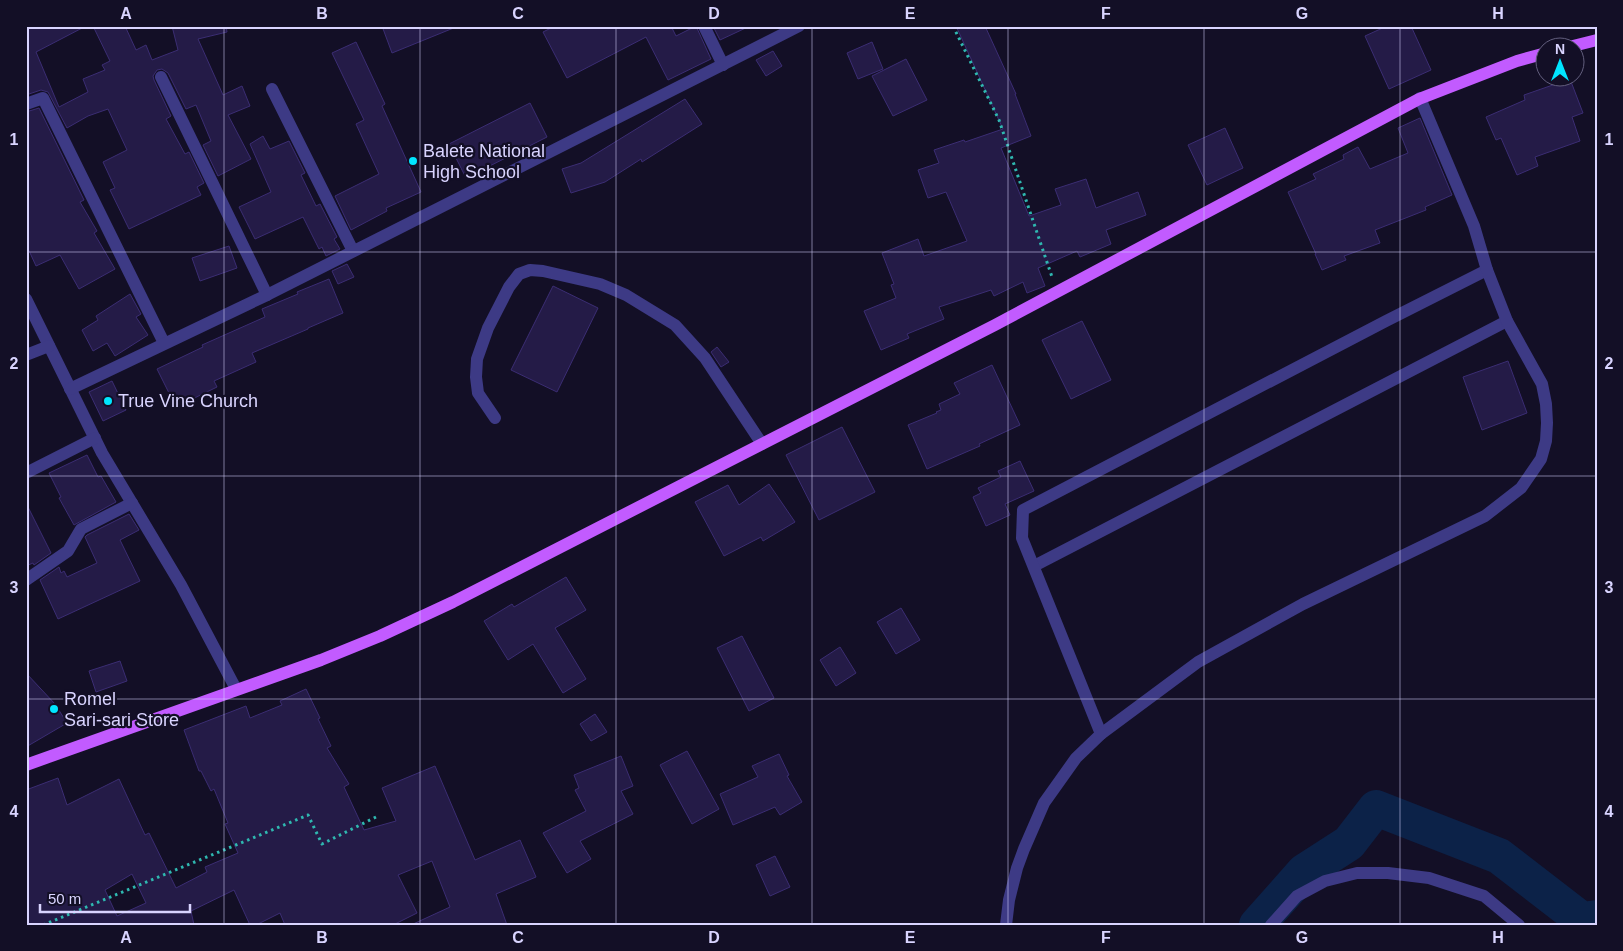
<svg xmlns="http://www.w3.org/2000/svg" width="1623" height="951" viewBox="0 0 1623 951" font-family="Arial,sans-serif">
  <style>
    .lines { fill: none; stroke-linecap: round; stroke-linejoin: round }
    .river { stroke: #0c2248; stroke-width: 36 }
    .building { fill: #241b47; stroke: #3b2d73; fill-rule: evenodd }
    .path { stroke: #2fb8b0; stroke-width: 3; stroke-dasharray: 2.5 4; stroke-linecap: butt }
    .minor { stroke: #3d3a85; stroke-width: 12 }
    .major { stroke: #c25bff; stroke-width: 12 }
    .grid { fill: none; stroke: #d9d4ff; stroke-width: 1; stroke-opacity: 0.55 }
    .poi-dot { fill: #00e5ff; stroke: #130f26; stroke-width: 2 }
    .labels { text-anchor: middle; stroke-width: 4.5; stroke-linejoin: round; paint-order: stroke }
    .poi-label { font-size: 18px; fill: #d9d4ff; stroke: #130f26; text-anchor: start }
    .neatline { fill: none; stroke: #d9d4ff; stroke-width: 2 }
    .grid-label { font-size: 16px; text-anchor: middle; font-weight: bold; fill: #d9d4ff }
  </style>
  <rect width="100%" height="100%" fill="#130f26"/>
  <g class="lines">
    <path class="river" d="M1257 925 1304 872 1349 843 1376 808 1499 856 1582 920 1597 918"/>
  </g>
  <g class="building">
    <path d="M26 26H86L36 52 59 107 88 92 83 79 105 70 102 65 110 61 93 26H125L136 50 146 45 152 60 178 50 172 26H226L227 32 198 39 223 95 242 86 250 106 228 115 251 159 218 176 203 145 211 141 196 105 186 109 168 73 162 69 157 70 153 76 154 80 171 116 166 119 185 154 189 152 204 183 197 187 201 195 129 229 110 190 115 188 103 162 127 150 108 109 88 116 67 128 48 92 41 90 26 95Z"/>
    <path d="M382 26H455L456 27 392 53Z"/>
    <path d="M555 26H671L676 36 696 26 711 59 668 80 646 37 567 78 543 32Z"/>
    <path d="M713 26H750L720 40Z"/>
    <path d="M956 26H985L1016 94H1015L1031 136 1001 148 1029 216 1061 205 1055 189 1086 179 1096 208 1138 192 1146 215 1106 230 1111 244 1080 257 1077 251 1038 268 1045 286 1027 293 1023 282 994 296 991 290 939 307 944 319 907 334 909 338 881 350 864 311 896 298 891 285 894 284 882 253 918 239 924 256 967 241 946 192 928 198 918 170 939 163 934 150 964 140 965 142 1003 129Z"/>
    <path d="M1387 26H1411L1431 70 1389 89 1365 36Z"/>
    <path d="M356 42 385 104 382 106 421 192 386 208 387 211 351 230 335 196 379 174 356 124 364 120 332 53Z"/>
    <path d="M872 42 883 69 858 79 847 53Z"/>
    <path d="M773 51 782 66 766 76 756 60Z"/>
    <path d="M906 59 927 100 893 116 872 76Z"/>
    <path d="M1570 79 1583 113 1572 117 1580 141 1535 157 1538 166 1517 175 1501 138 1496 140 1486 117 1525 100 1524 95Z"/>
    <path d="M685 99 702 124 642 162 641 159 605 182 571 193 562 169 581 163Z"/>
    <path d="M530 103 547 137 466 178 449 144Z"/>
    <path d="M39 108 84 200 80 202 97 231 94 233 115 269 79 289 60 255 36 266 26 244V112Z"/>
    <path d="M1420 118 1452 195 1425 207 1426 210 1375 230 1380 243 1344 256 1346 260 1322 270 1315 254H1316L1288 192 1316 179 1313 174 1344 159 1343 155 1358 147 1370 169 1408 153 1398 128Z"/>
    <path d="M1225 128 1243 168 1207 185 1188 145Z"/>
    <path d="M263 136 270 149 289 141 305 173 301 175 316 206 320 204 337 237 334 239 340 249 326 256 322 247 319 249 303 217 255 239 239 207 271 192 250 144Z"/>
    <path d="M229 246 237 268 200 281 192 258Z"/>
    <path d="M347 264 354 277 338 284 332 271Z"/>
    <path d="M329 279 343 313 308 328V329L252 353 256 362 214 381 217 387 176 407 157 369 203 347 202 345 265 317 262 309 298 294 297 292Z"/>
    <path d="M553 286 598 308 557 392 511 370Z"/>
    <path d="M130 294 141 314 136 317 148 335 115 356 107 343 93 351 82 330 98 320 96 316Z"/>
    <path d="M1082 321 1111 380 1071 399 1042 340Z"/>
    <path d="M717 347 729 362 721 367 711 352Z"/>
    <path d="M1508 361 1527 413 1482 430 1463 377Z"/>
    <path d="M992 365 1020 425 979 444 980 446 927 469 908 425 937 413 936 412 941 410 939 404 960 394 954 383Z"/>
    <path d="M112 381 126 410 103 421 89 392Z"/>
    <path d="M842 427 875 492 819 520 786 455Z"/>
    <path d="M87 455 98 477 101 476 116 502 74 525 59 498 61 497 49 473Z"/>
    <path d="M1020 461 1034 491 1005 504 1010 515 986 526 973 497 981 493 978 488 1001 477 998 471Z"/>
    <path d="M769 484 795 522 763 541 761 537 724 556 695 502 728 485 739 505Z"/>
    <path d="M26 503 51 553 34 565 33 563 26 566Z"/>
    <path d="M129 514 139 530 120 540 140 581 58 619 40 580 59 567 61 573 64 571 67 577 97 563 85 537 87 535Z"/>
    <path d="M566 577 586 610 555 628 586 679 563 693 533 644 508 660 484 621 512 604 514 607Z"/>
    <path d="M901 608 920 640 896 654 877 622Z"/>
    <path d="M742 636 774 698 749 711 717 648Z"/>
    <path d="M840 647 856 673 836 686 820 660Z"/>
    <path d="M120 661 127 681 96 692 89 671Z"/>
    <path d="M26 673 55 704 67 723 26 747Z"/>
    <path d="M306 689 320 718 318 719 331 746 327 748 349 784 344 787 364 830 396 821 382 788 435 766 475 860 520 840 536 877 496 894 507 925H411L450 907 432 861 398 875 417 913 393 925H285L280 913 256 925H250L234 890 191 911 194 925H26V790L58 778 67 805 119 779 145 835 149 833 176 888 207 872 205 867 238 853 225 824 228 823 214 789 211 791 201 771H199L184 730 246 706 250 718 282 705 280 701ZM132 874 146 903 117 916 105 890Z"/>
    <path d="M595 714 607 732 591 741 580 724Z"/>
    <path d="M687 751 719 809 692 824 660 765Z"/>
    <path d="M779 754 789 775 787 776 802 802 780 815 775 807 733 825 720 794 758 777 752 766Z"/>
    <path d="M621 756 633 786 621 791 633 814 580 841 591 859 567 873 543 833 586 811 575 790 579 788 574 775Z"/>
    <path d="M775 856 790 887 770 896 756 865Z"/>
  </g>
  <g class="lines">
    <g class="path">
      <path d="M953 26 999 120 1052 277"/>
      <path d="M43 925 308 815 322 844 376 817"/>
    </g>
    <g class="minor">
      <path d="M704 26 723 65"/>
      <path d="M161 77 267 295"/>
      <path d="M272 89 353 251"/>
      <path d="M26 104 43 98 164 343"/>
      <path d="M26 299 102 453 181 585 236 689"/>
      <path d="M26 355 49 346"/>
      <path d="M70 389 267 295 799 26"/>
      <path d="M495 418 478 393 476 377 477 359 488 328 509 287 519 274 530 270 543 271 600 284 626 295 675 325 705 358 762 444"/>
      <path d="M26 473 95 438"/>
      <path d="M1034 566 1507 321"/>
      <path d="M26 580 68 551 81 529 132 503"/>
      <path d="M1101 734 1022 538 1023 510 1386 321 1487 270"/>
      <path d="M1006 925 1009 900 1017 868 1024 849 1044 803 1076 758 1101 734 1198 662 1303 604 1485 516 1521 488 1541 459 1546 441 1547 423 1546 404 1542 384 1507 321 1487 270 1474 226 1420 98"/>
      <path d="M1271 925 1297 896 1325 881 1357 873H1388L1429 878 1484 896 1519 925"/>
    </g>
    <g class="major">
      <path d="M1565 48 1597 40"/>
      <path d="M26 765 321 660 380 636 453 602 995 325 1419 99 1517 61 1546 53"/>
    </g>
  </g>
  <path class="grid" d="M224 26V925M420 26V925M616 26V925M812 26V925M1008 26V925M1204 26V925M1400 26V925M26 252H1597M26 476H1597M26 699H1597"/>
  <g class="poi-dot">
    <circle cx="413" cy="161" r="5"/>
    <circle cx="108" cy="401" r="5"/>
    <circle cx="54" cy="709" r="5"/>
  </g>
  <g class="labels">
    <g class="poi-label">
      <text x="423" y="157">Balete National<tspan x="423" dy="21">High School</tspan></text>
      <text x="118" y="407">True Vine Church</text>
      <text x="64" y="705">Romel<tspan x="64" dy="21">Sari-sari Store</tspan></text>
    </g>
  </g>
  <rect width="1623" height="951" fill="none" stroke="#130f26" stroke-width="55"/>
  <g transform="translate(1560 62)"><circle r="24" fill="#130f26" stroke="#625e7d"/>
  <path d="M0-4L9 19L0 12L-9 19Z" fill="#00e5ff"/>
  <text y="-8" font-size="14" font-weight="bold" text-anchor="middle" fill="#d9d4ff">N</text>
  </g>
  <path d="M40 904v8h150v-8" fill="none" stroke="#d9d4ff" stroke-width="2.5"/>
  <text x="48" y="904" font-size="15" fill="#d9d4ff" stroke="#130f26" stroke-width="4" paint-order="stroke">50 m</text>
  <rect x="28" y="28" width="1568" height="896" class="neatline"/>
  <g class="grid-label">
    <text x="126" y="19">A</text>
    <text x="322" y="19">B</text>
    <text x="518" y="19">C</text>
    <text x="714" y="19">D</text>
    <text x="910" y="19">E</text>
    <text x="1106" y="19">F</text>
    <text x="1302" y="19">G</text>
    <text x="1498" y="19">H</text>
    <text x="14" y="145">1</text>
    <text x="1609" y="145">1</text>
    <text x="14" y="369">2</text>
    <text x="1609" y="369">2</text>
    <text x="14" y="593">3</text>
    <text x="1609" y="593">3</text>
    <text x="14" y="817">4</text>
    <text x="1609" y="817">4</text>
    <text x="126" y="943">A</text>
    <text x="322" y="943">B</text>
    <text x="518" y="943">C</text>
    <text x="714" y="943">D</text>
    <text x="910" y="943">E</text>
    <text x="1106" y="943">F</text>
    <text x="1302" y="943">G</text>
    <text x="1498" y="943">H</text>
  </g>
</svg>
